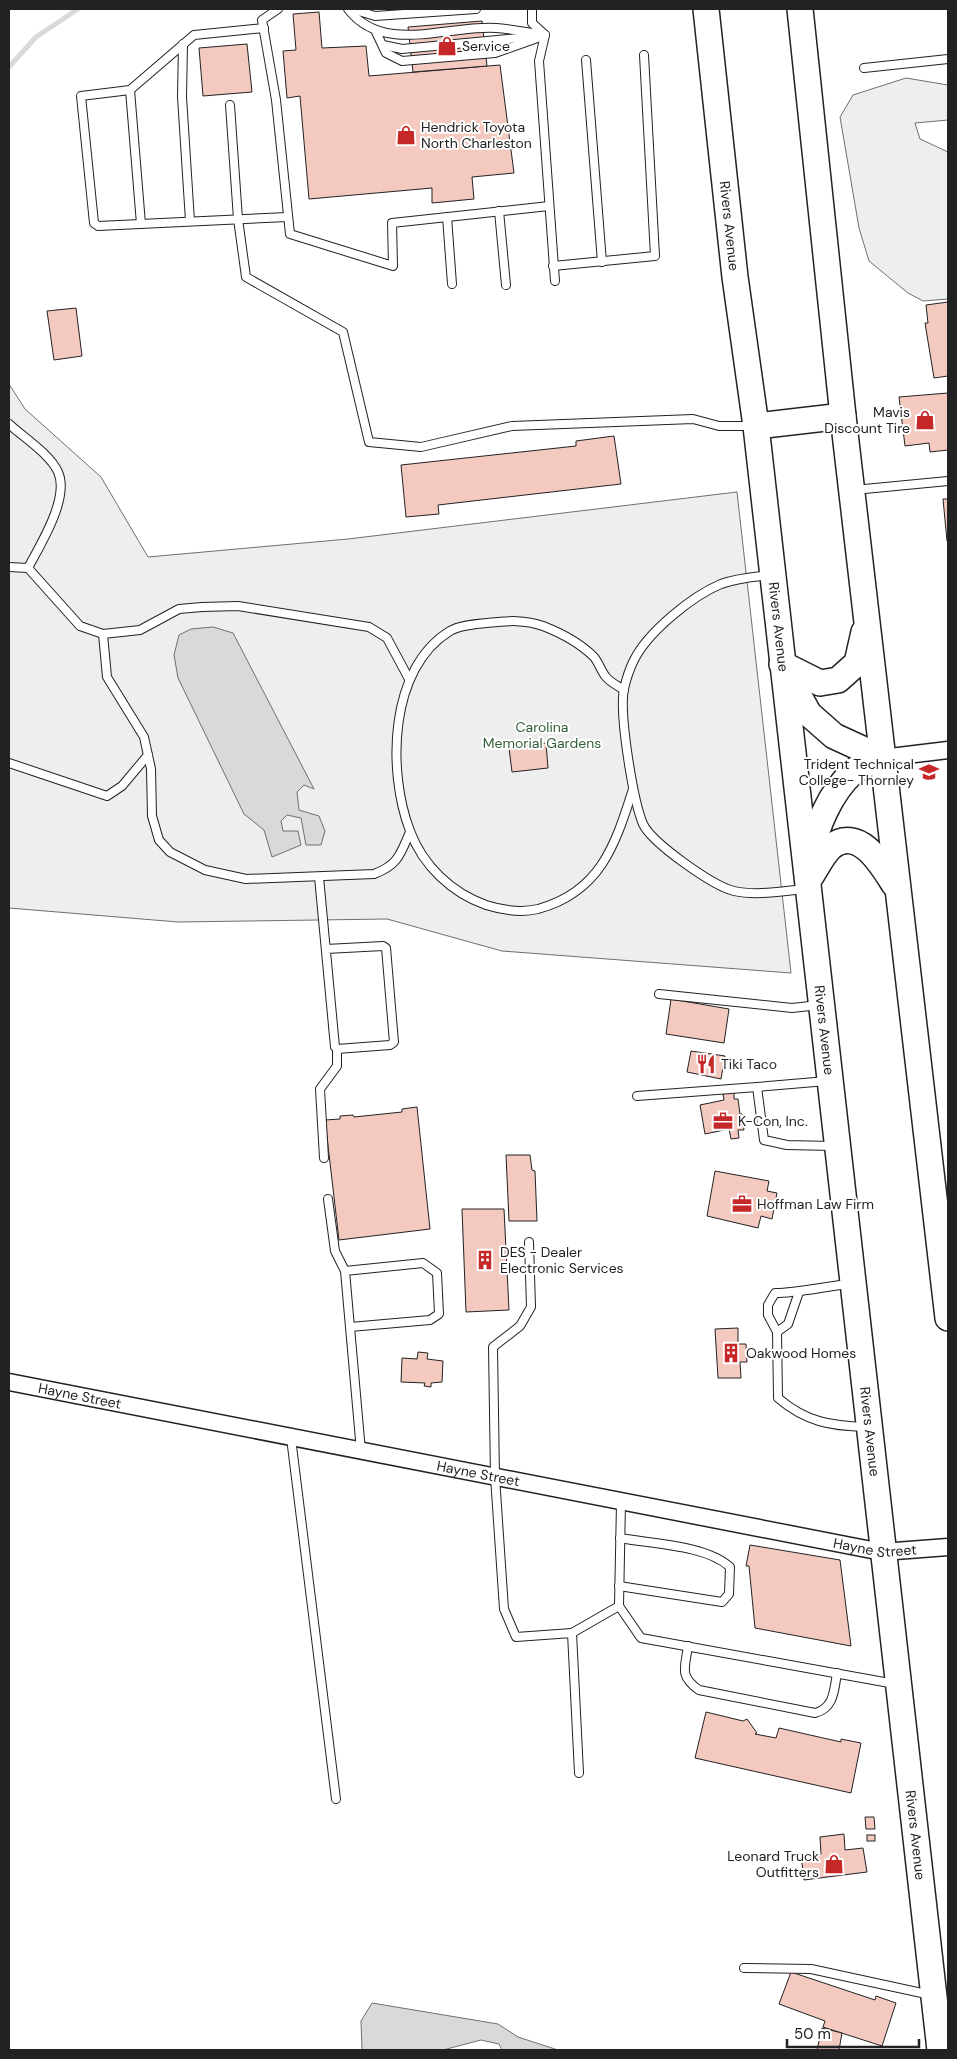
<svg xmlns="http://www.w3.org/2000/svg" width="957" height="2059" viewBox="0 0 957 2059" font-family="'DM Sans',sans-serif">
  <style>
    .green { fill: #eee; stroke: #6f6f6f }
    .water { fill: #d9d9d9; stroke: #6f6f6f }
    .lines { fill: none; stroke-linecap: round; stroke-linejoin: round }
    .stream { stroke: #d9d9d9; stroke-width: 5 }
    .building { fill: #f3c9c0; stroke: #222 }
    .lane-casing { stroke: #222; stroke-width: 10 }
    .street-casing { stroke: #222; stroke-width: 19 }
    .primary-casing { stroke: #222; stroke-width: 28 }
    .lane { stroke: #fff; stroke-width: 8 }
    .street { stroke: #fff; stroke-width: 16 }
    .primary { stroke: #fff; stroke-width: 25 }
    .labels { text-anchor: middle; stroke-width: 4; stroke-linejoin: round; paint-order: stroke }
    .poi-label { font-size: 14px; fill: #222; stroke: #fff; text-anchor: start }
    .street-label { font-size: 14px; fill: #222; stroke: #fff }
    .park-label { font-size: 14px; fill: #2f5e38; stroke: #fff }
  </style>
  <rect width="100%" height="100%" fill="#fff"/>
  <g class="green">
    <path d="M906 78 948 85V120L915 123 920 139 948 152V299L923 301 908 293 869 261 859 228 840 117 853 95Z"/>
    <path d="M9 384 25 409 101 477 148 557 348 539 737 492 791 973 502 951 387 919 178 922 9 908Z"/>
  </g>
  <g class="water">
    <path d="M213 627 233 633 314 789 304 785 297 792 299 810 319 816 325 831 321 845H306L301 818 287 815 281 821 283 831H298L301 845 272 857 264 830 244 814 178 678 174 655 179 635 191 629Z"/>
    <path d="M372 2003 498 2024 518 2037 558 2050H502L499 2044 481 2040 443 2050H362L361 2021Z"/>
  </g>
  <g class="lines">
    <path class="stream" d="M9 67 36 37 78 9"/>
  </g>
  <g class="building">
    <path d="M319 12 322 48 366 46 369 76 500 65 514 173 472 177 474 199 432 203V188L309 199 300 96 287 98 283 51 296 50 293 14Z"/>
    <path d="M482 21 487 66 413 72 408 27Z"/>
    <path d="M247 44 252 92 203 96 199 48Z"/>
    <path d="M948 302V376L934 378 925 323H928L926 305Z"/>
    <path d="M76 308 82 356 54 360 47 311Z"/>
    <path d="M948 393V450L930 452 929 443 905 446 899 397Z"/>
    <path d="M614 436 621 484 438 505 439 514 406 517 401 465 576 446V441Z"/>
    <path d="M943 499H948V541H947Z"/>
    <path d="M546 743 548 768 512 772 509 748Z"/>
    <path d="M671 999 729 1009 724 1043 666 1034Z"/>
    <path d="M691 1051 725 1056 721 1079 687 1072Z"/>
    <path d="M734 1092V1099H738L740 1114H742L744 1130H738L739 1138 731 1139 729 1129 705 1134 700 1105 724 1100 723 1094Z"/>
    <path d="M417 1107 430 1229 339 1240 325 1120 340 1119V1116L353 1115 354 1117 402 1112V1109Z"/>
    <path d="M506 1155H530L532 1170 535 1171 537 1221H509Z"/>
    <path d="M715 1171 769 1181 767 1191 777 1193 772 1219 761 1216 758 1228 707 1216Z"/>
    <path d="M462 1209H504L509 1310 466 1312Z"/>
    <path d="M738 1328V1344H746L747 1362H740L741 1378H718L715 1329Z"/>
    <path d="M418 1352 428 1353 427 1359 443 1361 442 1382 431 1383V1387L424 1386 425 1383 401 1382 402 1358 417 1359Z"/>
    <path d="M750 1545 840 1560 851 1646 755 1628 749 1566H746Z"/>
    <path d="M706 1712 743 1721 747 1719 757 1733 755 1734 776 1738 779 1728 841 1742V1739L861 1743 851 1793 695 1758Z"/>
    <path d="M865 1817H874L875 1829H866Z"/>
    <path d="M844 1834 845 1850 863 1848 867 1872 804 1880 801 1855 821 1854 820 1837Z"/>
    <rect x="867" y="1835" width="8" height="6"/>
    <path d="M791 1972 875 2000 876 1996 896 2003 882 2046 823 2027 825 2021 779 2004Z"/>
    <path d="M822 2028 842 2033 839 2050H817Z"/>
  </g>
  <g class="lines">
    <defs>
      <g id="lane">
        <path d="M278 9 262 20 276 100 290 234 393 266 392 223 549 206"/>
        <path d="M348 9C383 55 447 25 496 28 512 29 529 33 545 35"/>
        <path d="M352 9 375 16 476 9"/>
        <path d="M532 9V23L545 35"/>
        <path d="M264 28 194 35 130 90 81 96 94 223 98 226 288 217"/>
        <path d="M376 32 386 53 402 61 495 53 543 36"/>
        <path d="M545 35 539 61 555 281"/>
        <path d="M183 44 182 97 190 221"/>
        <path d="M383 45 402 49 530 37"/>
        <path d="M586 60 602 262"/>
        <path d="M864 68 948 59"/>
        <path d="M130 90 141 224"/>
        <path d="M230 105 238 219 246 277 343 332 369 442 421 447 512 426 693 419 719 426H754"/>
        <path d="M499 211 506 285"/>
        <path d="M447 217 452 284"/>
        <path d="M553 266 655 256 644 55"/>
        <path d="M9 424C23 437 50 454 58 472 70 498 40 545 28 568"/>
        <path d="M854 490 948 481"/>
        <path d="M9 567 28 568 80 626 103 634 140 630 179 609 202 607 238 606 369 627 387 638 409 679"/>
        <path d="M770 575C754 577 737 578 721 584 692 596 648 632 634 660 630 668 626 680 624 689 619 714 633 800 643 824 652 843 713 886 734 891 757 896 783 891 806 889"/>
        <path d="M103 634 107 677 144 737 151 769 152 816 159 840 170 852 205 870 246 879 374 874C398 865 400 855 410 832"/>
        <path d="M624 690C618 686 610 682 606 677 601 671 599 663 594 657 580 643 561 633 543 626 524 619 507 621 487 623 476 624 460 625 450 631 389 668 387 771 410 831 423 866 452 893 486 905 502 910 521 913 538 909 600 892 615 846 633 789"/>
        <path d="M9 763 107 796 122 786 148 755"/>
        <path d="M319 877 335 1047 337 1049 390 1045 394 1042 386 948 383 946 326 949"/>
        <path d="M659 994 792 1008 819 1005"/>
        <path d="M827 1081 757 1087 764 1140 787 1145 833 1146"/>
        <path d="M637 1096 757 1087"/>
        <path d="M324 1158 320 1089 337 1066V1049"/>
        <path d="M328 1199 335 1251 345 1271"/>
        <path d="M529 1242 531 1307 520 1326 493 1347 495 1477 504 1609 516 1637 572 1633 579 1773"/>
        <path d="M850 1284C825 1286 800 1293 775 1293L768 1305V1315L777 1332 778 1398C806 1422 831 1426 866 1427"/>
        <path d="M350 1327 430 1320 439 1314 437 1273 423 1263 345 1271 361 1451"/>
        <path d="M777 1332 788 1324 799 1292"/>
        <path d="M291 1438 336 1799"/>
        <path d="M619 1586 722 1602 729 1594 730 1567C706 1545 653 1544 620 1538"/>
        <path d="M619 1606 641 1638 895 1684"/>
        <path d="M572 1633 619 1606 621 1502"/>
        <path d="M688 1646C685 1668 679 1676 699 1690L815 1713C834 1708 834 1691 837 1673"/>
        <path d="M744 1968 811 1969 931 1995"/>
      </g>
      <g id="street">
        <path d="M882 758 948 750"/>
        <path id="s1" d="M9 1382 882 1552 948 1547"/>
      </g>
      <g id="primary">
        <path id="s2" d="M706 9 735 277 756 426 940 2050"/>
        <path d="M800 9 843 416 948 1318"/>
        <path d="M756 426 843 416"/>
        <path d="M782 664 820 683 838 680 857 663 864 632"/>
        <path d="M789 678 809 714 834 736 882 758"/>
        <path d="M809 857C817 827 829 793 854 771 861 765 874 762 882 758"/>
        <path d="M811 876C817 867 823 854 831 847 859 825 882 865 894 884"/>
      </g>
    </defs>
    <use href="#lane" class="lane-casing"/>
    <use href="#street" class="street-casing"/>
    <use href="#primary" class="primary-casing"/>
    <use href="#lane" class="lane"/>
    <use href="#street" class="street"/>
    <use href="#primary" class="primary"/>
  </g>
  <defs>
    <symbol id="shop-bare" viewBox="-9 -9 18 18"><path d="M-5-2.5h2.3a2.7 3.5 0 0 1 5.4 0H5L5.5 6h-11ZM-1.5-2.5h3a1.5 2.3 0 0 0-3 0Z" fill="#c62828" stroke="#fff" stroke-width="2.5" paint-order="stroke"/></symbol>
    <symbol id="university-bare" viewBox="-9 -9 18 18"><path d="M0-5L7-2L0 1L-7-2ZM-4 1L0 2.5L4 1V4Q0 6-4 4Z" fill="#c62828" stroke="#fff" stroke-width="2.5" paint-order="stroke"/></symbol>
    <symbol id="restaurant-bare" viewBox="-9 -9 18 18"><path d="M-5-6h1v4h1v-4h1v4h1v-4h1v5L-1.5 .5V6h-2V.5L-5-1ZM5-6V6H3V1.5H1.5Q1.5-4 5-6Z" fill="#c62828" stroke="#fff" stroke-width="2.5" paint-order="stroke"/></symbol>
    <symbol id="office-bare" viewBox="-9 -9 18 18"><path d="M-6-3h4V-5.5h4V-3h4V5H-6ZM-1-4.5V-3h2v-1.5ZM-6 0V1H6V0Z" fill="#c62828" stroke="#fff" stroke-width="2.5" paint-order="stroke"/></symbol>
    <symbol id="building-bare" viewBox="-9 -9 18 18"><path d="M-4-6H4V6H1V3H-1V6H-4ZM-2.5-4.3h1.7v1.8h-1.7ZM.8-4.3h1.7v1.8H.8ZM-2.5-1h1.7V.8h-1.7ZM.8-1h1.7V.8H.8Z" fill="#c62828" stroke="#fff" stroke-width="2.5" paint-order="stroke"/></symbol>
  </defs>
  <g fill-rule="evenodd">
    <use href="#shop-bare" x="433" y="32" width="28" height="28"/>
    <use href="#shop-bare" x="392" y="121" width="28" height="28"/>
    <use href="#shop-bare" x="911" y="406" width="28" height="28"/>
    <use href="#university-bare" x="915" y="758" width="28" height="28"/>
    <use href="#restaurant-bare" x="692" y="1050" width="28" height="28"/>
    <use href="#office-bare" x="709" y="1107" width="28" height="28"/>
    <use href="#office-bare" x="728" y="1190" width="28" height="28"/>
    <use href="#building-bare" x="471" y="1246" width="28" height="28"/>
    <use href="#building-bare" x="717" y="1339" width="28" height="28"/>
    <use href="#shop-bare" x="820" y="1850" width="28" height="28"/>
  </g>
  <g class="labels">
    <g class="poi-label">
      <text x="462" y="51">Service</text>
      <text x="421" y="132">Hendrick Toyota<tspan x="421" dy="16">North Charleston</tspan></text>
      <text x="910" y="417" text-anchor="end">Mavis<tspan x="910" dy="16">Discount Tire</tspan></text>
      <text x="914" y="769" text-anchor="end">Trident Technical<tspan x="914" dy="16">College- Thornley</tspan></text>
      <text x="721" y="1069">Tiki Taco</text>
      <text x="738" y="1126">K-Con, Inc.</text>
      <text x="757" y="1209">Hoffman Law Firm</text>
      <text x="500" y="1257">DES - Dealer<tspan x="500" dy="16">Electronic Services</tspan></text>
      <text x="746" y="1358">Oakwood Homes</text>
      <text x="819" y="1861" text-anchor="end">Leonard Truck<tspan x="819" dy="16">Outfitters</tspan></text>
    </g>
    <g class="street-label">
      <text dy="5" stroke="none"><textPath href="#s2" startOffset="218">Rivers Avenue</textPath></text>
      <text dy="5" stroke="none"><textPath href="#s2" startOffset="622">Rivers Avenue</textPath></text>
      <text dy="5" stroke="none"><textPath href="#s2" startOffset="1028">Rivers Avenue</textPath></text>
      <text dy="5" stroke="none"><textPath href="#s1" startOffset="72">Hayne Street</textPath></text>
      <text dy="5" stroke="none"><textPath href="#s2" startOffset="1432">Rivers Avenue</textPath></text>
      <text dy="5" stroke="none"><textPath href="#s1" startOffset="478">Hayne Street</textPath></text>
      <text dy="5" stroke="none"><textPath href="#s1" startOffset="882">Hayne Street</textPath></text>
      <text dy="5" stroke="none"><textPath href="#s2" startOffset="1838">Rivers Avenue</textPath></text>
    </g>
    <g class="park-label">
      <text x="542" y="732">Carolina<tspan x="542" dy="16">Memorial Gardens</tspan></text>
    </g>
  </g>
  <rect width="957" height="2059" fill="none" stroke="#222222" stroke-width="20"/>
  <path d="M787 2039v8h132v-8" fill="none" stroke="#222222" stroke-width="2.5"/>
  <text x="794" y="2039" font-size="15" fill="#222222" stroke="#ffffff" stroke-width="4" paint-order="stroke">50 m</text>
</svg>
